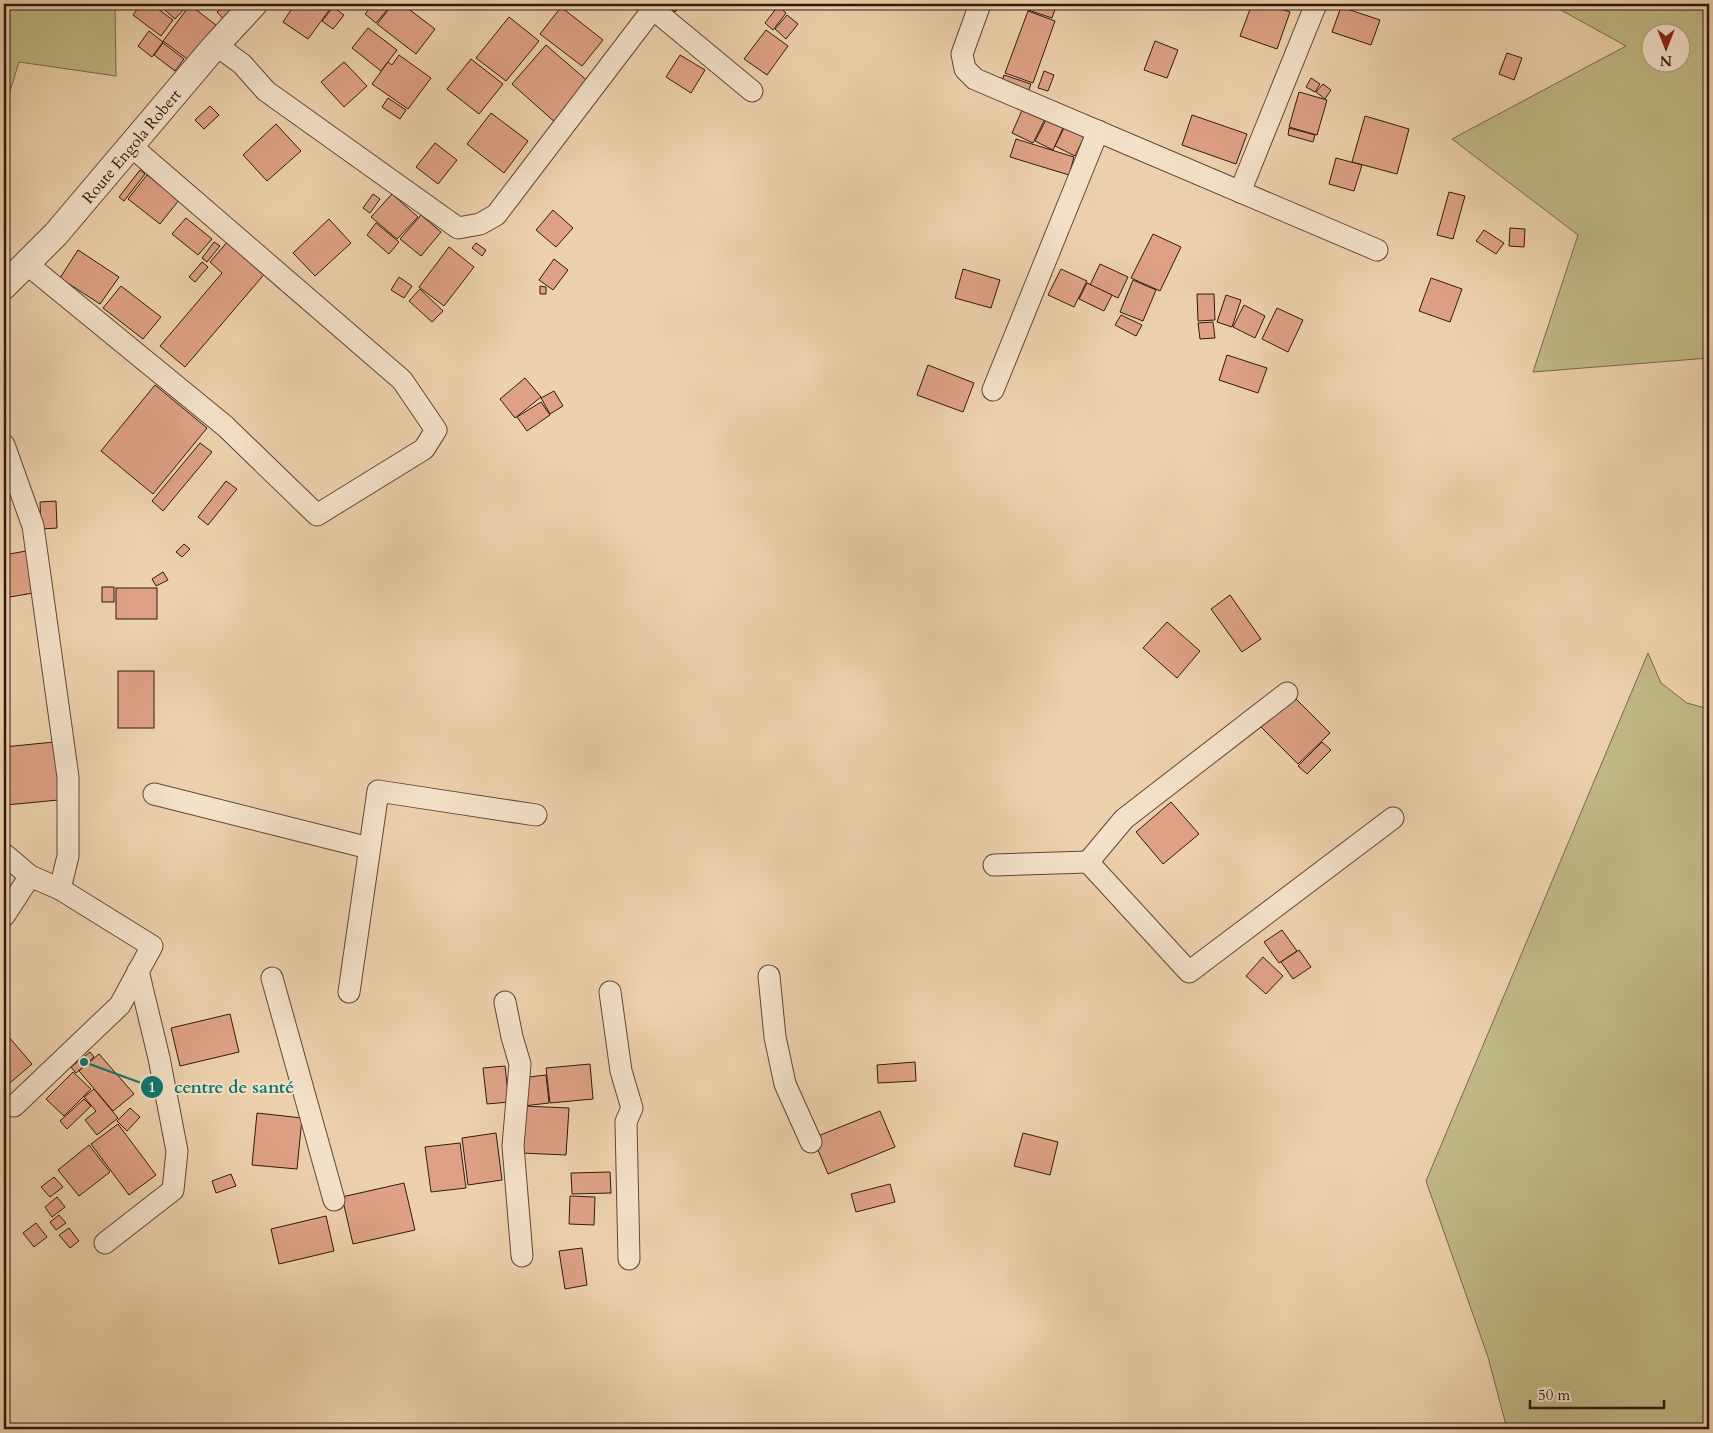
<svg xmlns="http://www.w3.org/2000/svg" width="1713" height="1433" viewBox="0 0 1713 1433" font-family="Cardo,serif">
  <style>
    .green { fill: #bfb985; stroke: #78694a; fill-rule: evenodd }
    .building { fill: #dea185; stroke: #32190e }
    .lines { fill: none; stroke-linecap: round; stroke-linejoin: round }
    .minor-casing { stroke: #614736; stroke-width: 23 }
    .tertiary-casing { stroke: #614736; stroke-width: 28 }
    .minor { stroke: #f3e1c9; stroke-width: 21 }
    .tertiary { stroke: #f3e1c9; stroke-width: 26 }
    .labels { text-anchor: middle; stroke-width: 4; stroke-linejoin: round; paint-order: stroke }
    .street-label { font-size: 16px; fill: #32190e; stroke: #f3e1c9 }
    .leader { fill: none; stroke: #0f766e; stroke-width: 2 }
    .callout-dot { fill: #0f766e; stroke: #f3e1c9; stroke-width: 2 }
    .mark-label { font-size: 15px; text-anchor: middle; font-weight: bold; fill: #fff }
    .callout-label { font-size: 18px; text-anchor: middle; font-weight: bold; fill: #0f766e; stroke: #f3e1c9; stroke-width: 4; stroke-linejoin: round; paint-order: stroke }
  </style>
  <rect width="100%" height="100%" fill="#edd1ac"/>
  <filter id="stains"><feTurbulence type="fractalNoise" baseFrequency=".004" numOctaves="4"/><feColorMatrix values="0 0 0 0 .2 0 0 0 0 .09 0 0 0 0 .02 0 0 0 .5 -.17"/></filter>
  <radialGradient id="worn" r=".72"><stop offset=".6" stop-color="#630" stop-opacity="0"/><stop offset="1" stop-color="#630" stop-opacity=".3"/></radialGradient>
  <g class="green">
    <path d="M4 4H115L116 76 19 62 4 111Z"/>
    <path d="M1550 4H1709V358L1533 372 1578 235 1452 139 1626 46ZM1650 32H1680V62H1650Z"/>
    <path d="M1648 653 1661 683 1687 703 1709 709V1429H1507L1488 1357 1426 1181Z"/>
  </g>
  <g class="building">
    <path d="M141 4H151L173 20 161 36 133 15Z"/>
    <path d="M158 4H186L188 5 175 19Z"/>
    <path d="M227 4H230L238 12 227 23 217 12Z"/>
    <path d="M295 4 333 5 308 39 283 22Z"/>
    <path d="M373 4H392L376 23 365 14Z"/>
    <path d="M393 4H402L435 29 416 54 377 24Z"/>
    <path d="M672 4H682L675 12 669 7Z"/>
    <path d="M1020 4H1057L1052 18 1019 7Z"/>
    <path d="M1252 4H1266L1290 12 1277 49 1240 36Z"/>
    <path d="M190 5 221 29 194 64 163 41Z"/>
    <path d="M778 6 786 13 773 30 765 23Z"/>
    <path d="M333 7 344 15 333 29 322 21Z"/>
    <path d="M561 7 603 40 582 66 540 34Z"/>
    <path d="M1341 7 1380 20 1371 45 1332 32Z"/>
    <path d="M1028 11 1055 21 1033 83 1005 73Z"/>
    <path d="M787 15 798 24 786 39 775 29Z"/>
    <path d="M509 17 539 41 506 81 476 58Z"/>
    <path d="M368 28 397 50 381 71 352 48Z"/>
    <path d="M766 30 788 46 767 75 744 59Z"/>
    <path d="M149 31 163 42 152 57 138 46Z"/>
    <path d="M1155 41 1178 50 1167 78 1144 70Z"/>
    <path d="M163 43 184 59 175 71 154 55Z"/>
    <path d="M546 45 591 84 556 123 512 84Z"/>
    <path d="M1507 53 1522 58 1514 80 1499 74Z"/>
    <path d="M399 55 431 78 408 109 372 84 388 62 392 65Z"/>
    <path d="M680 55 705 70 691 93 666 77Z"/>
    <path d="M471 59 503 84 479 114 447 89Z"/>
    <path d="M344 62 367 86 344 107 321 82Z"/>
    <path d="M1044 71 1054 75 1048 91 1038 88Z"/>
    <path d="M1004 75 1031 84 1027 95 1000 86Z"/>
    <path d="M1311 78 1320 84 1315 92 1306 87Z"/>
    <path d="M1323 84 1331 90 1325 99 1316 92Z"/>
    <path d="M1299 92 1327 100 1317 135 1289 127Z"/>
    <path d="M388 98 406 110 400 119 382 107Z"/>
    <path d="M210 106 219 115 204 129 195 120Z"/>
    <path d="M1024 106 1046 117 1033 143 1012 133Z"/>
    <path d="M491 113 528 141 504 173 467 144Z"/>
    <path d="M1192 115 1247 134 1236 164 1182 145Z"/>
    <path d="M1365 116 1409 129 1397 174 1352 162Z"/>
    <path d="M1047 118 1064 126 1053 150 1035 141Z"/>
    <path d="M276 124 301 151 267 181 243 155Z"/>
    <path d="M1064 128 1084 137 1075 156 1055 146Z"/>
    <path d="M1289 128 1315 135 1313 142 1288 135Z"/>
    <path d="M1016 139 1074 157 1069 175 1010 157Z"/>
    <path d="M435 143 457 160 438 184 416 167Z"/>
    <path d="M1336 158 1362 165 1354 191 1329 184Z"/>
    <path d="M140 170 145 174 124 201 119 197Z"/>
    <path d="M147 175 179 200 160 224 128 199Z"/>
    <path d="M1449 192 1465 196 1453 239 1437 235Z"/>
    <path d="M373 194 380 199 370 213 363 208Z"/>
    <path d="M392 194 418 217 397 239 371 217Z"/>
    <path d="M553 210 573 228 556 247 536 230Z"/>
    <path d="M421 215 441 232 421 256 400 239Z"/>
    <path d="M186 218 212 239 198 255 172 234Z"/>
    <path d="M329 219 351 243 315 276 293 253Z"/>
    <path d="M376 223 399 242 389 254 367 235Z"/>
    <path d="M1510 228 1525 229 1524 247 1509 246Z"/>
    <path d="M1484 230 1504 243 1496 254 1476 241Z"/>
    <path d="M1153 234 1181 247 1160 291 1131 278Z"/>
    <path d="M229 240 267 271 185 367 160 346 222 273 210 262Z"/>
    <path d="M214 242 220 246 207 262 202 258Z"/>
    <path d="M476 243 486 250 482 256 472 248Z"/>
    <path d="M449 247 474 267 444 306 419 287Z"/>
    <path d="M78 250 119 277 100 304 60 278Z"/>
    <path d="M554 259 568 270 553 290 539 280Z"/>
    <path d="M202 262 208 267 195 282 189 277Z"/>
    <path d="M1100 264 1128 277 1118 298 1090 285Z"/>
    <path d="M963 269 1000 280 991 308 955 298Z"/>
    <path d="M1061 269 1087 281 1074 307 1048 295Z"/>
    <path d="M399 277 412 286 404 298 391 290Z"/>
    <path d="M1431 278 1462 289 1450 322 1419 311Z"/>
    <path d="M1133 280 1156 290 1143 321 1120 312Z"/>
    <path d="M1087 283 1112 295 1104 311 1079 299Z"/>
    <path d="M121 286 161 317 143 339 103 308Z"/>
    <path d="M540 286 546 287V294H540Z"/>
    <path d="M420 289 443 311 432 322 409 301Z"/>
    <path d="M1197 294H1214L1215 320 1198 321Z"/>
    <path d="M1226 295 1241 300 1232 327 1217 322Z"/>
    <path d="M1244 305 1265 316 1255 338 1233 327Z"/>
    <path d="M1277 308 1303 320 1288 352 1262 339Z"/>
    <path d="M1121 315 1142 325 1136 336 1115 325Z"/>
    <path d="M1213 322 1215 338 1200 339 1198 323Z"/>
    <path d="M1227 355 1267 368 1258 393 1219 380Z"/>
    <path d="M928 365 974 383 963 412 917 395Z"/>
    <path d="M525 378 541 397 515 418 500 399Z"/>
    <path d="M155 385 207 428 153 494 101 451Z"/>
    <path d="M554 391 563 406 550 414 541 398Z"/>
    <path d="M541 402 550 415 527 431 517 417Z"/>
    <path d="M200 443 212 452 163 511 152 501Z"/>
    <path d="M226 481 237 489 208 525 198 517Z"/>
    <path d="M6 498 9 541 4 542V499Z"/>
    <path d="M56 501 57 528 41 529 40 502Z"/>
    <path d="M184 544 190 549 182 557 176 552Z"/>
    <path d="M26 551 33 593 4 598V555Z"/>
    <path d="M163 572 168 580 156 586 152 579Z"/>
    <rect x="102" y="587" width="12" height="15"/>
    <rect x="116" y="588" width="41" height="31"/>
    <path d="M1230 595 1261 639 1242 652 1211 609Z"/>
    <path d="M1167 622 1200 651 1177 678 1143 648Z"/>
    <rect x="118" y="671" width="36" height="57"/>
    <path d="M1292 695 1330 733 1298 764 1260 726Z"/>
    <path d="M64 741 69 799 6 805 4 781V747Z"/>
    <path d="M1322 742 1331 750 1307 774 1298 766Z"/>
    <path d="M1171 802 1199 834 1163 864 1136 832Z"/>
    <path d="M1282 930 1297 951 1279 963 1264 942Z"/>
    <path d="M1299 950 1311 967 1293 979 1281 962Z"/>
    <path d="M1263 957 1283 976 1266 994 1246 976Z"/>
    <path d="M230 1014 239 1052 180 1066 171 1028Z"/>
    <path d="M8 1036 32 1064 4 1088V1039Z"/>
    <path d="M90 1052 94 1057 76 1073 71 1067Z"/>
    <path d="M99 1054 134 1094 113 1111 79 1071Z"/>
    <path d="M915 1062 916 1081 878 1083 877 1065Z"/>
    <path d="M590 1064 593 1099 550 1103 546 1068Z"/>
    <path d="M505 1066 509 1102 487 1104 483 1068Z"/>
    <path d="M73 1072 91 1089 64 1116 46 1099Z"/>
    <path d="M546 1075 549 1103 523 1106 520 1078Z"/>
    <path d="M94 1089 118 1118 97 1135 85 1120 96 1111 84 1097Z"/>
    <path d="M84 1099 91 1106 67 1129 60 1121Z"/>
    <path d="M523 1106 569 1108 566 1155 521 1153Z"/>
    <path d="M130 1108 140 1117 127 1131 117 1121Z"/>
    <path d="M880 1111 895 1147 828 1174 813 1138Z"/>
    <path d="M257 1113 302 1118 297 1169 252 1165Z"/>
    <path d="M118 1124 156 1175 129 1195 91 1144Z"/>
    <path d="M496 1133 502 1180 468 1185 462 1138Z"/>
    <path d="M1023 1133 1058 1142 1050 1175 1014 1166Z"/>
    <path d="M460 1143 466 1188 431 1192 425 1147Z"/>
    <path d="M89 1145 110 1172 79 1196 58 1170Z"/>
    <path d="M610 1172 611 1193 572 1194 571 1173Z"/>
    <path d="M231 1174 236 1186 216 1193 212 1181Z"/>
    <path d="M54 1177 63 1187 50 1197 41 1187Z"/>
    <path d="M404 1183 415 1230 353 1244 342 1197Z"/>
    <path d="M890 1184 895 1202 856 1212 851 1194Z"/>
    <path d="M570 1196 595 1197 594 1225 569 1224Z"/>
    <path d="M57 1197 65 1207 52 1217 45 1207Z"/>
    <path d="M59 1215 66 1223 56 1230 50 1222Z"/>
    <path d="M326 1216 334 1251 279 1264 271 1229Z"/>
    <path d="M36 1223 47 1237 34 1247 23 1233Z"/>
    <path d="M69 1228 79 1241 70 1248 59 1235Z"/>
    <path d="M582 1248 587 1285 565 1289 559 1251Z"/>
  </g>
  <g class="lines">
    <defs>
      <g id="minor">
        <path d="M980 4 962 54 965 69 975 79 1377 250"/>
        <path d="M216 45 242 64 266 91 458 228 480 224 496 215 653 9 752 91"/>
        <path d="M1240 192 1316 4"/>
        <path d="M27 264 225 426 317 515 424 449 436 430 402 380 131 146"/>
        <path d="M993 390 1098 131"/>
        <path d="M4 445 33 526 68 777V856L60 889"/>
        <path d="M154 794 369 848"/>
        <path d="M4 854 30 876 4 916"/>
        <path d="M1088 862 1124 819 1287 693"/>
        <path d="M994 865 1088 862 1189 972 1393 818"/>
        <path d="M769 976 775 1037 785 1084 811 1142"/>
        <path d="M272 978 334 1200"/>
        <path d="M349 992 378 791 536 815"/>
        <path d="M610 992 621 1071 632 1108 626 1122 629 1259"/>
        <path d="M505 1002 512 1037 520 1064 513 1146 522 1256"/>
        <path d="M14 1106 120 1005 152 946 60 889 30 876"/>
        <path d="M105 1243 173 1190 177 1151 159 1058 138 971"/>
      </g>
      <path id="tertiary" d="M4 286 56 234 216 45 254 4"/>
    </defs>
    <use href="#minor" class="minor-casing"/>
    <use href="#tertiary" class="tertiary-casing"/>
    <use href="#minor" class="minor"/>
    <use href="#tertiary" class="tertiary"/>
  </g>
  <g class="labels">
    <g class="street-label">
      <text transform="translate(131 146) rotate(-50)" y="6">Route Engola Robert</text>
    </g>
  </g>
  <path class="leader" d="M84 1062L152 1087"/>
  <g class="callout-dot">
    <circle cx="84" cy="1062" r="5"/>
    <circle cx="152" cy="1087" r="12"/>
  </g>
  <g class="mark-label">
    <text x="152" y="1092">1</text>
  </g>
  <g class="callout-label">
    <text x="234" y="1093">centre de santé</text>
  </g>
  <rect width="1713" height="1433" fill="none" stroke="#edd1ac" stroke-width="20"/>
  <rect x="5" y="5" width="1703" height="1423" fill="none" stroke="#32190e" stroke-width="2.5"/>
  <rect x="10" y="10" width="1693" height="1413" fill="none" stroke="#32190e"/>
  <g transform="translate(1666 48) rotate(180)"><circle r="24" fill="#f3e1c9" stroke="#a6917e"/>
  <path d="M0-4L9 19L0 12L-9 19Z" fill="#8f2418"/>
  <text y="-8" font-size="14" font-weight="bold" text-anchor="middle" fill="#32190e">N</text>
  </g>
  <path d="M1530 1400v8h134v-8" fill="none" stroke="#32190e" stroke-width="2.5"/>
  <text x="1538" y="1400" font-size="15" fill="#32190e" stroke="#f3e1c9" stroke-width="4" paint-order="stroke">50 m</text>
  <rect width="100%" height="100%" filter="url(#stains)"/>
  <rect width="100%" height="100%" fill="url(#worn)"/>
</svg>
